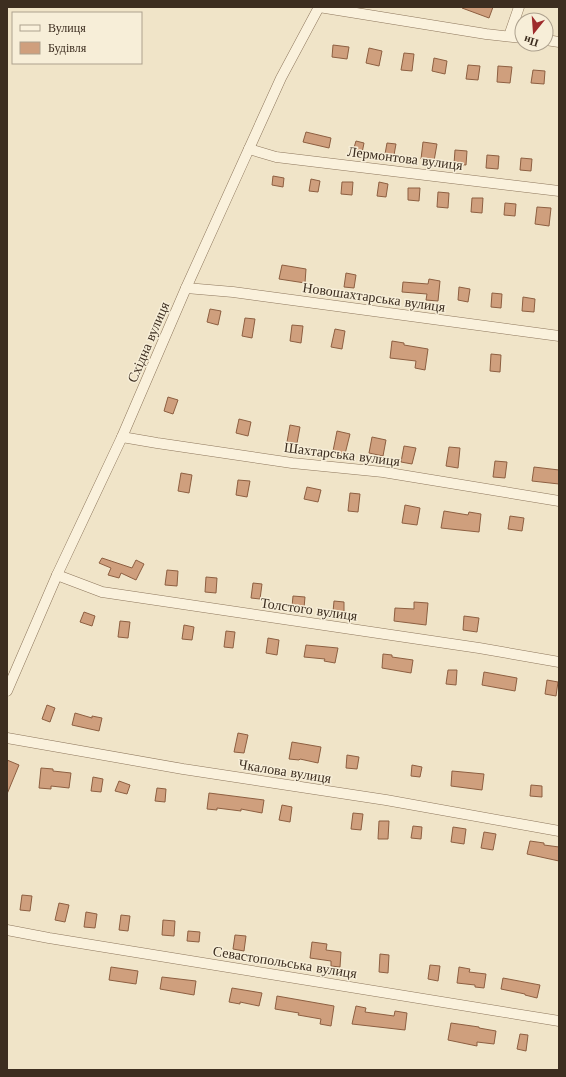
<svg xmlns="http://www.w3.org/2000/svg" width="566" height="1077" viewBox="0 0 566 1077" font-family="'Libre Baskerville',serif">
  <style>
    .building { fill: #cf9f7d; stroke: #8d5f41 }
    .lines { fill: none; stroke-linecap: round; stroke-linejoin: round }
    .minor-casing { stroke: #8d765c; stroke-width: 11 }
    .minor { stroke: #faf1dc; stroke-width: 10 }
    .labels { text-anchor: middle; stroke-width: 3; stroke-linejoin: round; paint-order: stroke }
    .street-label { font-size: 14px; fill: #3d2e20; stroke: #f7eed8 }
  </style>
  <rect width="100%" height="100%" fill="#f0e4c8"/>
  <g class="building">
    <path d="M463 7H493L489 18 462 8Z"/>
    <path d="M333 45 349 47 347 59 332 57Z"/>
    <path d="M369 48 382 51 379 66 366 63Z"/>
    <path d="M404 53 414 54 412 71 401 70Z"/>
    <path d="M434 58 447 61 445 74 432 71Z"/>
    <path d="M468 65 480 66 478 80 466 79Z"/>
    <path d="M498 66 512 67 510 83 497 82Z"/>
    <path d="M533 70 545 71 544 84 531 83Z"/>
    <path d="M306 132 331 138 329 148 303 142Z"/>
    <path d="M356 141 364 143 362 153 353 151Z"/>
    <path d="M423 142 437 144 434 161 421 159Z"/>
    <path d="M387 143 396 144 394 155 385 154Z"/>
    <path d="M455 150 467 151 466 165 454 164Z"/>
    <path d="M487 155 499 156 498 169 486 168Z"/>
    <path d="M521 158 532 159 531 171 520 170Z"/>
    <path d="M273 176 284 178 283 187 272 185Z"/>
    <path d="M311 179 320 181 318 192 309 191Z"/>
    <path d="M342 182H353L352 195 341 194Z"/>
    <path d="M379 182 388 184 386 197 377 196Z"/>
    <path d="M408 188H420L419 201 408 200Z"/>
    <path d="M438 192 449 193 448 208 437 207Z"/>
    <path d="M472 198H483L482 213 471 212Z"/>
    <path d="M505 203 516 204 515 216 504 215Z"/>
    <path d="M537 207 551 208 549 226 535 224Z"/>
    <path d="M282 265 306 269 305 283 279 279Z"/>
    <path d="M346 273 356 275 354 288 344 287Z"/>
    <path d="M429 279 440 281 438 301 426 300 427 294 402 292 403 282 428 284Z"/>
    <path d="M459 287 470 289 468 302 458 300Z"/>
    <path d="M492 293 502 294 501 308 491 307Z"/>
    <path d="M523 297 535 299 534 312 522 311Z"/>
    <path d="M210 309 221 311 218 325 207 322Z"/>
    <path d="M245 318 255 319 252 338 242 336Z"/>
    <path d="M292 325 303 326 301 343 290 341Z"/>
    <path d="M335 329 345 331 342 349 331 347Z"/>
    <path d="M392 341 404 343V345L428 349 425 370 415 368 416 361 390 358Z"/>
    <path d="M491 354 501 355 500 372 490 371Z"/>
    <path d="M168 397 178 400 173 414 164 411Z"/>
    <path d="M239 419 251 422 248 436 236 433Z"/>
    <path d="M290 425 300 427 297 443 287 442Z"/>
    <path d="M337 431 350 434 345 454 333 451Z"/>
    <path d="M372 437 386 440 383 456 369 453Z"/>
    <path d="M404 446 416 448 412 464 401 462Z"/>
    <path d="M449 447 460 448 458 468 446 466Z"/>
    <path d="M495 461 507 462 505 478 493 477Z"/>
    <path d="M534 467 559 470V484L532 481Z"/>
    <path d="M181 473 192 475 189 493 178 491Z"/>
    <path d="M238 480 250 481 247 497 236 495Z"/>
    <path d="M307 487 321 490 318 502 304 499Z"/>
    <path d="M350 493 360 494 358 512 348 511Z"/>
    <path d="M405 505 420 508 417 525 402 523Z"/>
    <path d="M444 511 468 515 469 512 481 514 479 532 441 528Z"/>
    <path d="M510 516 524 518 522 531 508 529Z"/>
    <path d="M102 558 132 568 136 560 144 564 136 580 121 573 119 578 108 575 111 568 99 563Z"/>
    <path d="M167 570 178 571 177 586 165 585Z"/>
    <path d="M206 577 217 578 216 593 205 592Z"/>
    <path d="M253 583 262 584 260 599 251 598Z"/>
    <path d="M293 596 305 597 304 608 292 607Z"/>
    <path d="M334 601 344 602V613L333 612Z"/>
    <path d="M414 602 428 603 426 625 394 621 395 608 414 609Z"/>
    <path d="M84 612 95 616 92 626 80 622Z"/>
    <path d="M464 616 479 618 477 632 463 630Z"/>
    <path d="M120 621 130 622 128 638 118 637Z"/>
    <path d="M184 625 194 627 192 640 182 639Z"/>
    <path d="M226 631 235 632 233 648 224 647Z"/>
    <path d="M268 638 279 640 277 655 266 653Z"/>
    <path d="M306 645 338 648 335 663 324 661 325 659 304 657Z"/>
    <path d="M383 654 392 655V657L413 660 411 673 382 668Z"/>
    <path d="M448 670H457L456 685 446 684Z"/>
    <path d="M484 672 517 678 515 691 482 685Z"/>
    <path d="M547 680 558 682 556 696 545 694Z"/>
    <path d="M47 705 55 708 50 722 42 719Z"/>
    <path d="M75 713 92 718V716L102 718 99 731 72 725Z"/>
    <path d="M238 733 248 735 244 753 234 752Z"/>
    <path d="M292 742 321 747 318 763 300 759 299 760 289 759Z"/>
    <path d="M347 755 359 757 357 769 346 768Z"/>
    <path d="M7 760 19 765 7 794Z"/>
    <path d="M412 765 422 767 420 777 411 776Z"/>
    <path d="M41 768 53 769V771L71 773 69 788 51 786V789L39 788Z"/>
    <path d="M452 771 484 774 482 790 451 786Z"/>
    <path d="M93 777 103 779 101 792 91 791Z"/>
    <path d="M119 781 130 785 127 794 115 791Z"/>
    <path d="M531 785 542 786V797L530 796Z"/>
    <path d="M157 788 166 789 165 802 155 801Z"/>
    <path d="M209 793 264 800 262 813 241 809V811L217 808V810L207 809Z"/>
    <path d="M282 805 292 807 290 822 279 820Z"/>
    <path d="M353 813 363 814 361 830 351 829Z"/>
    <path d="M379 821H389L388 839H378Z"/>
    <path d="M413 826 422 827 421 839 411 838Z"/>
    <path d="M453 827 466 829 464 844 451 842Z"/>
    <path d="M484 832 496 834 493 850 481 848Z"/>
    <path d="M530 841 544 843V845L559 847V861L527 854Z"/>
    <path d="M22 895 32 896 30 911 20 910Z"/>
    <path d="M59 903 69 905 65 922 55 920Z"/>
    <path d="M86 912 97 914 95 928 84 927Z"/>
    <path d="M121 915 130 916 128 931 119 930Z"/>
    <path d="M163 920 175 921 174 936 162 935Z"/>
    <path d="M188 931 200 932 199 942 187 941Z"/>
    <path d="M235 935 246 936 244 951 233 949Z"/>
    <path d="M312 942 327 944 326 950 341 952 340 967 331 966V961L310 958Z"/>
    <path d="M380 954 389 955 388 973 379 972Z"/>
    <path d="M430 965 440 966 438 981 428 979Z"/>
    <path d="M111 967 138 971 136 984 109 980Z"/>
    <path d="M459 967 470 969 469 972 486 974 484 988 475 987V985L457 983Z"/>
    <path d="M162 977 196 981 194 995 160 989Z"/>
    <path d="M503 978 540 985 537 998 525 995V994L501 989Z"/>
    <path d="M232 988 262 993 259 1006 240 1002V1004L229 1002Z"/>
    <path d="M277 996 334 1006 331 1026 320 1024 321 1019 298 1015 299 1013 275 1009Z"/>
    <path d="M356 1006 366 1008 365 1012 394 1016 395 1011 407 1013 405 1030 352 1024Z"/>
    <path d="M451 1023 479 1027V1028L496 1031 494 1044 477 1042V1046L448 1040Z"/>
    <path d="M520 1034 528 1035 526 1051 517 1049Z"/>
  </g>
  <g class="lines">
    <defs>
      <g id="minor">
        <path d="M319 7 486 34 522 38"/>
        <path d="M509 36 519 7"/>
        <path d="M546 40 559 42"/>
        <path d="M249 149 276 157 559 191"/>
        <path d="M186 288 233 292 559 336"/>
        <path d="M122 437 157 443 292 463 383 472 559 501"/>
        <path d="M57 575 102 592 479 648 559 662"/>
        <path d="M7 691 57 575 122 437 186 288 281 78 319 7"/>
        <path d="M7 738 183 769 386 800 559 831"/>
        <path d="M7 930 49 938 559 1021"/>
      </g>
    </defs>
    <use href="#minor" class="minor-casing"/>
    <use href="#minor" class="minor"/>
  </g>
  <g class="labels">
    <g class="street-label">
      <text transform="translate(405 158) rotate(7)" y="5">Лермонтова вулиця</text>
      <text transform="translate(374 297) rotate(8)" y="5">Новошахтарська вулиця</text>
      <text transform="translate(148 342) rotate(-67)" y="5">Східна вулиця</text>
      <text transform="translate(342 454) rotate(7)" y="5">Шахтарська вулиця</text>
      <text transform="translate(309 609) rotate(8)" y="5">Толстого вулиця</text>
      <text transform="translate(285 771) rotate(9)" y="5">Чкалова вулиця</text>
      <text transform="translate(285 962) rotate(9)" y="5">Севастопольська вулиця</text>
    </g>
  </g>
  <rect width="566" height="1077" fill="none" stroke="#3d2e20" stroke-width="16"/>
  <rect x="12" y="12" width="130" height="52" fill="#f7eed8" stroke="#ada18e"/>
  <rect x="20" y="25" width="20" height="6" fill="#faf1dc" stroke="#ada18e"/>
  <text x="48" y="32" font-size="12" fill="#3d2e20">Вулиця</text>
  <rect x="20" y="42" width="20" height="12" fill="#cf9f7d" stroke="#ada18e"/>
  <text x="48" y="52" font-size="12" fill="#3d2e20">Будівля</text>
  <g transform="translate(534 32) rotate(197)"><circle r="19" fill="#f7eed8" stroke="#ada18e"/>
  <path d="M0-3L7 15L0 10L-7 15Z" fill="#9e2a2b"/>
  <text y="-6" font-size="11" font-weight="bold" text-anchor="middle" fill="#3d2e20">Пн</text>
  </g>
</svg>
